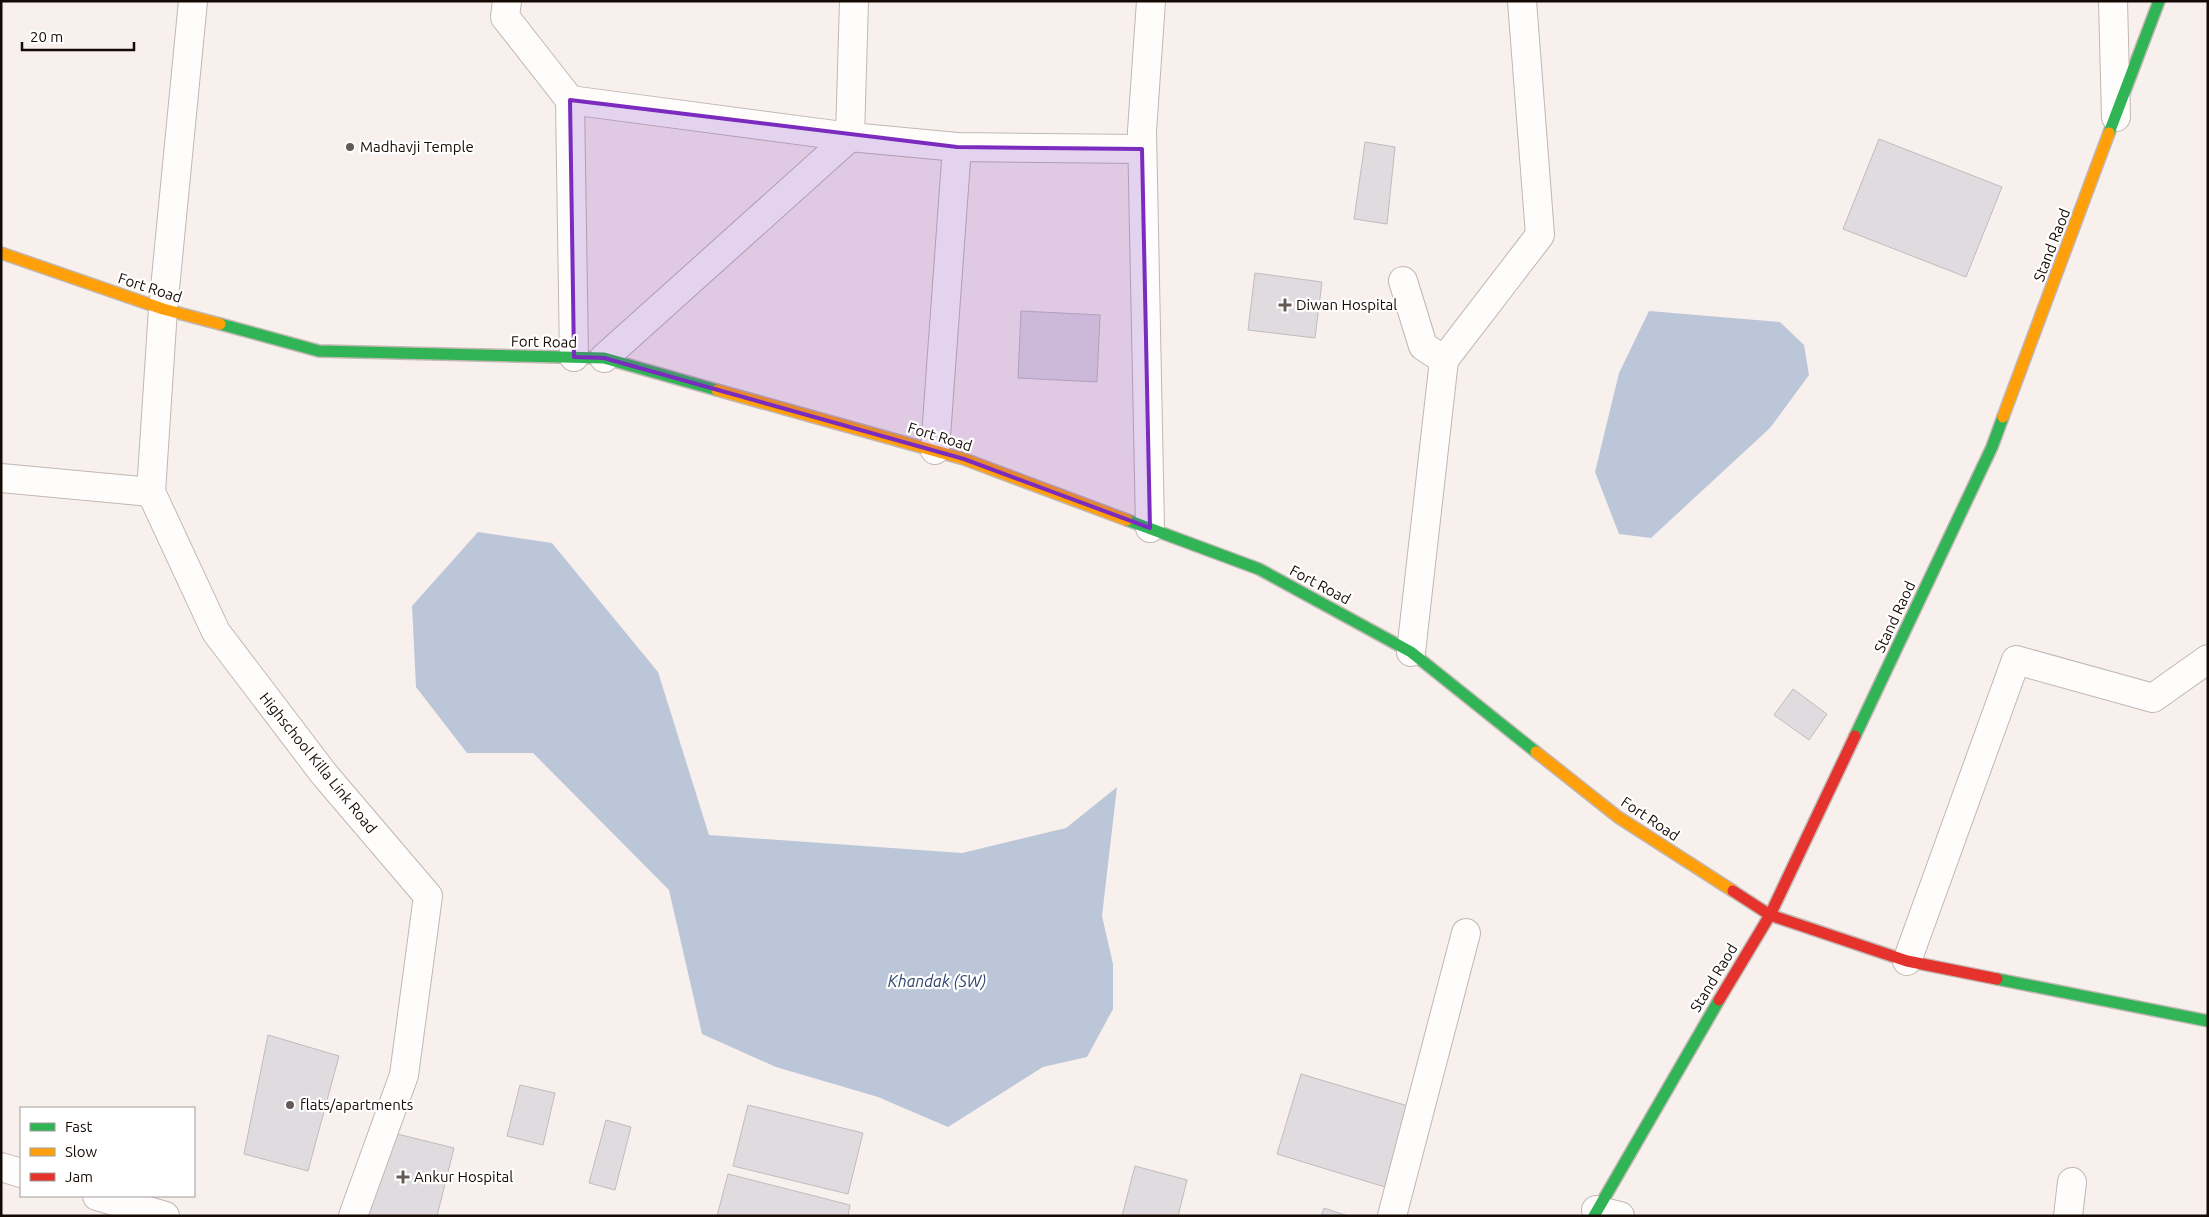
<svg xmlns="http://www.w3.org/2000/svg" width="2209" height="1217" viewBox="0 0 2209 1217" font-family="Ubuntu,sans-serif">
  <style>
    .water { fill: #bcc6d9 }
    .building { fill: #e0dbdf; stroke: #c0bbbf }
    .lines { fill: none; stroke-linecap: round; stroke-linejoin: round }
    .street-casing { stroke: #c1b7b3; stroke-width: 30 }
    .fast-casing { stroke: #c1b7b3; stroke-width: 14 }
    .slow-casing { stroke: #c1b7b3; stroke-width: 14 }
    .jam-casing { stroke: #c1b7b3; stroke-width: 14 }
    .street { stroke: #fefdfc; stroke-width: 28 }
    .fast { stroke: #30b455; stroke-width: 11 }
    .slow { stroke: #ff9f0a; stroke-width: 11 }
    .jam { stroke: #e5322d; stroke-width: 11 }
    .marked { fill: #7b2cbf; fill-opacity: 0.2; stroke: #7b2cbf; stroke-width: 4; stroke-linejoin: round }
    .poi-dot { fill: #655a56; stroke: #fff; stroke-width: 2 }
    .labels { text-anchor: middle; stroke-width: 4.5; stroke-linejoin: round; paint-order: stroke }
    .poi-label { font-size: 15px; fill: #160a05; stroke: #fff; text-anchor: start }
    .street-label { font-size: 15px; fill: #160a05; stroke: #fff }
    .water-label { font-size: 16px; font-style: italic; fill: #2d446c; stroke: #fff }
  </style>
  <rect width="100%" height="100%" fill="#f8f0ed"/>
  <g class="water">
    <path d="M1649 311 1780 322 1804 345 1809 375 1770 428 1651 538 1619 534 1595 472 1619 373Z"/>
    <path d="M478 532 552 543 658 672 709 835 962 853 1066 828 1117 787 1102 916 1113 964V1009L1087 1057 1043 1067 948 1127 878 1097 776 1067 702 1034 669 890 533 753H467L416 687 412 606Z"/>
  </g>
  <g class="building">
    <path d="M1879 139 2002 187 1966 277 1843 229Z"/>
    <path d="M1365 142 1395 147 1387 224 1354 219Z"/>
    <path d="M1255 273 1322 282 1315 338 1248 330Z"/>
    <path d="M1021 311 1100 315 1097 382 1018 378Z"/>
    <path d="M1793 689 1827 714 1809 740 1774 715Z"/>
    <path d="M268 1035 339 1056 308 1171 244 1154Z"/>
    <path d="M1301 1074 1408 1106 1385 1187 1277 1154Z"/>
    <path d="M520 1085 555 1093 543 1145 507 1136Z"/>
    <path d="M748 1105 863 1133 848 1194 733 1166Z"/>
    <path d="M606 1120 631 1127 615 1190 589 1183Z"/>
    <path d="M389 1132 454 1148 437 1216H368Z"/>
    <path d="M1135 1166 1187 1180 1178 1216H1122Z"/>
    <path d="M728 1174 850 1205 848 1216H717Z"/>
    <path d="M1324 1208 1348 1216H1321Z"/>
  </g>
  <g class="lines">
    <defs>
      <g id="street">
        <path d="M193 1 163 309 151 492 216 632 324 774 428 896 404 1075 353 1216"/>
        <path d="M507 1 505 17 570 100"/>
        <path d="M2113 1 2116 117"/>
        <path d="M1403 281 1423 346 1444 360"/>
        <path d="M574 357 570 100 850 137 957 147 1142 149"/>
        <path d="M604 358 850 137 854 1"/>
        <path d="M935 450 957 147"/>
        <path d="M1 478 151 492"/>
        <path d="M1150 528 1142 131 1151 1"/>
        <path d="M1411 652 1444 360 1540 235 1522 1"/>
        <path d="M1907 961 2016 660 2153 698 2208 659"/>
        <path d="M1 1167 21 1173"/>
        <path d="M97 1196 165 1216"/>
        <path d="M1596 1210 1620 1216"/>
        <path d="M1392 1216 1466 933"/>
        <path d="M2068 1216 2072 1182"/>
      </g>
      <g id="fast">
        <path d="M2109 133 2159 1"/>
        <path d="M220 324 319 351 604 358 717 390"/>
        <path d="M1127 520 1259 569 1411 652 1536 752"/>
        <path d="M1855 736 1992 447 2003 417"/>
        <path d="M1997 979 2208 1021"/>
        <path d="M1594 1216 1719 1000"/>
      </g>
      <g id="slow">
        <path d="M1 253 163 309 220 324"/>
        <path d="M717 390 964 459 1127 520"/>
        <path d="M2003 417 2109 133"/>
        <path d="M1536 752 1618 817 1733 891"/>
      </g>
      <g id="jam">
        <path d="M1733 891 1770 915 1907 961 1997 979"/>
        <path d="M1719 1000 1770 915 1855 736"/>
      </g>
    </defs>
    <use href="#street" class="street-casing"/>
    <use href="#fast" class="fast-casing"/>
    <use href="#slow" class="slow-casing"/>
    <use href="#jam" class="jam-casing"/>
    <use href="#street" class="street"/>
    <use href="#fast" class="fast"/>
    <use href="#slow" class="slow"/>
    <use href="#jam" class="jam"/>
  </g>
  <path class="marked" d="M570 100 957 147 1142 149 1150 528 964 459 604 358 574 357Z"/>
  <g class="poi-dot">
    <circle cx="350" cy="147" r="5"/>
    <path d="M1282.5 297.5h5v5h5v5h-5v5h-5v-5h-5v-5h5z"/>
    <circle cx="290" cy="1105" r="5"/>
    <path d="M400.5 1169.5h5v5h5v5h-5v5h-5v-5h-5v-5h5z"/>
  </g>
  <g class="labels">
    <g class="poi-label">
      <text x="360" y="152">Madhavji Temple</text>
      <text x="1296" y="310">Diwan Hospital</text>
      <text x="300" y="1110">flats/apartments</text>
      <text x="414" y="1182">Ankur Hospital</text>
    </g>
    <g class="street-label">
      <text transform="translate(2052 245) rotate(-69)" y="5">Stand Raod</text>
      <text transform="translate(150 288) rotate(18)" y="5">Fort Road</text>
      <text transform="translate(544 342) rotate(1)" y="5">Fort Road</text>
      <text transform="translate(940 437) rotate(17)" y="5">Fort Road</text>
      <text transform="translate(1320 585) rotate(28)" y="5">Fort Road</text>
      <text transform="translate(1895 617) rotate(-65)" y="5">Stand Raod</text>
      <text transform="translate(318 763) rotate(51)" y="5">Highschool Killa Link Road</text>
      <text transform="translate(1650 819) rotate(34)" y="5">Fort Road</text>
      <text transform="translate(1714 978) rotate(-59)" y="5">Stand Raod</text>
    </g>
    <g class="water-label">
      <text x="937" y="987">Khandak (SW)</text>
    </g>
  </g>
  <rect width="2209" height="1217" fill="none" stroke="#160a05" stroke-width="5"/>
  <rect x="20" y="1107" width="175" height="90" fill="#ffffff" stroke="#a29d9b"/>
  <rect x="30" y="1123" width="25" height="8" fill="#30b455" stroke="#a29d9b"/>
  <text x="65" y="1132" font-size="15" fill="#160a05">Fast</text>
  <rect x="30" y="1148" width="25" height="8" fill="#ff9f0a" stroke="#a29d9b"/>
  <text x="65" y="1157" font-size="15" fill="#160a05">Slow</text>
  <rect x="30" y="1173" width="25" height="8" fill="#e5322d" stroke="#a29d9b"/>
  <text x="65" y="1182" font-size="15" fill="#160a05">Jam</text>
  <path d="M22 42v8h112v-8" fill="none" stroke="#160a05" stroke-width="2.5"/>
  <text x="30" y="42" font-size="15" fill="#160a05" stroke="#ffffff" stroke-width="4" paint-order="stroke">20 m</text>
</svg>
